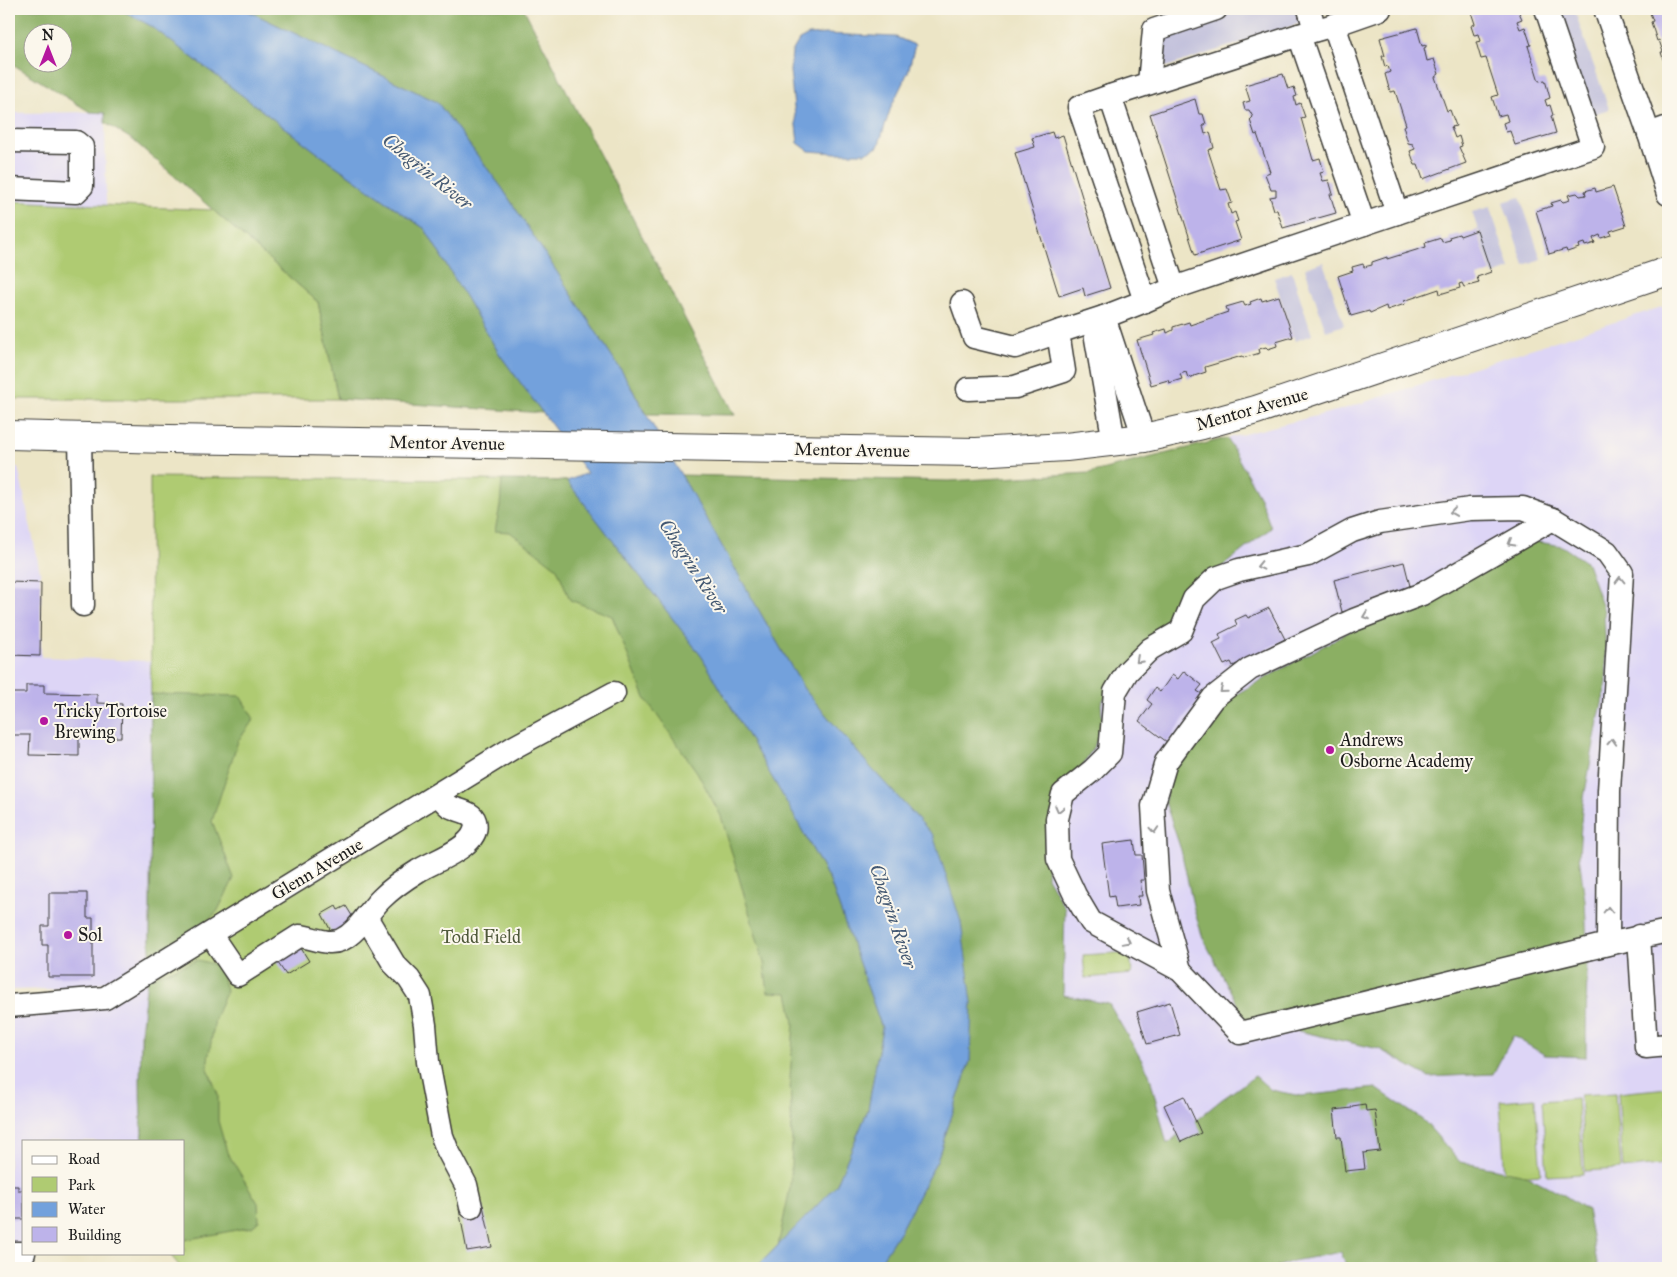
<svg xmlns="http://www.w3.org/2000/svg" width="1677" height="1277" viewBox="0 0 1677 1277" font-family="'IM FELL Great Primer',serif">
  <style>
    .built { fill: #ddd5f6 }
    .industrial { fill: #c2c1dc }
    .green { fill: #afcb72; stroke: #667447 }
    .forest { fill: #8baf64; stroke: #546640; fill-rule: evenodd }
    .water { fill: #73a1dc; stroke: #485e7c }
    .building { fill: #bdb3ea }
    .lines { fill: none; stroke-linecap: round; stroke-linejoin: round }
    .minor-casing { stroke: #3b3a36; stroke-width: 25 }
    .major-casing { stroke: #3b3a36; stroke-width: 30 }
    .minor { stroke: #fff; stroke-width: 22 }
    .major { stroke: #fff; stroke-width: 28 }
    .oneway { stroke: #999 }
    .poi-dot { fill: #b5179e; stroke: #fbf7ec; stroke-width: 2 }
    .labels { text-anchor: middle; stroke-width: 4; stroke-linejoin: round; paint-order: stroke }
    .street-label { font-size: 18px; fill: #1c1c1c; stroke: #fbf7ec }
    .poi-label { font-size: 18px; fill: #1c1c1c; stroke: #fbf7ec; text-anchor: start }
    .park-label { font-size: 18px; fill: #4f593a; stroke: #fbf7ec }
    .water-label { font-size: 19px; font-style: italic; fill: #435872; stroke: #fbf7ec }
  </style>
  <rect width="100%" height="100%" fill="#fbf7ec"/>
  <filter id="ink" filterUnits="userSpaceOnUse"><feTurbulence type="fractalNoise" baseFrequency=".02" numOctaves="2"/><feDisplacementMap in="SourceGraphic" scale="10" xChannelSelector="R" yChannelSelector="G"/><feConvolveMatrix kernelMatrix="1 2 1 2 8 2 1 2 1" color-interpolation-filters="sRGB"/></filter>
  <filter id="wash" filterUnits="userSpaceOnUse"><feTurbulence type="fractalNoise" baseFrequency=".0096" numOctaves="4" result="noise"/><feDisplacementMap in="SourceGraphic" scale="20" xChannelSelector="R" yChannelSelector="G"/><feGaussianBlur stdDeviation="1.12" result="paint"/><feColorMatrix in="noise" values="0 0 0 0 0 0 0 0 0 0 0 0 0 0 0 0 0 1.4 0 .05"/><feComposite in="paint" operator="in"/></filter>
  <g filter="url(#wash)">
    <rect width="100%" height="100%" fill="#ece5c6"/>
    <g class="built">
      <path d="M105 112 106 205 9 201V113Z"/>
      <path d="M1668 305V1268H1052L949 481 1089 473 1340 410Z"/>
      <path d="M9 467H18L40 572 41 657 151 661 150 956 118 978 84 988 9 990Z"/>
      <path d="M147 979 141 1032V1124L143 1141H24V1247H9V1009Z"/>
    </g>
    <g class="industrial">
      <path d="M1236 9H1299L1304 22 1166 67 1156 35Z"/>
      <path d="M1554 9H1574L1609 109 1591 115Z"/>
      <path d="M1520 197 1541 259 1524 265 1503 202Z"/>
      <path d="M1490 207 1510 269 1493 275 1472 212Z"/>
      <path d="M1323 262 1344 325 1326 331 1305 268Z"/>
      <path d="M1292 272 1312 335 1295 341 1274 278Z"/>
    </g>
    <g class="green">
      <path d="M9 201 213 210 318 302 338 399H9Z"/>
      <path d="M150 477 567 481 787 803 836 1186 756 1268H181L169 1253H184V1141H143L141 1124V1032L150 956 151 740Z"/>
      <path d="M1130 952 1132 974 1085 978 1083 955Z"/>
      <path d="M1668 1088V1164L1623 1169 1618 1093Z"/>
      <path d="M1615 1093 1621 1169 1585 1171 1580 1095Z"/>
      <path d="M1535 1098 1541 1174 1505 1177 1500 1101Z"/>
      <path d="M1577 1098 1583 1174 1547 1176 1542 1101Z"/>
    </g>
    <g class="forest">
      <path d="M9 9H119L151 26 319 154 425 229 500 355 543 413 338 399 318 302 133 140 105 123V113L90 112 9 62ZM32 32H62V62H32Z"/>
      <path d="M244 9H524L735 415 647 414 621 370 502 188 437 102Z"/>
      <path d="M1227 438 1260 498 1271 528 1218 570 1145 646 1101 703 1103 730 1051 822 1047 877 1065 908 1063 995 1109 1004 1149 1073 1167 1144 1221 1100 1255 1076 1271 1090 1301 1096 1376 1088 1424 1121 1460 1162 1526 1175 1564 1195 1587 1210 1598 1268H1347L1341 1252 1293 1261 1273 1268H1191L1172 1258 1171 1268H876L901 1229 937 1160 970 1061 933 835 871 768 804 689 681 475 949 481 1089 473Z"/>
      <path d="M502 480 567 481 702 657 787 803 830 881 882 1028 868 1110 836 1186 778 1246 790 1188 792 1143 790 1078 794 1023 788 993 768 992 764 963 721 816 697 772 645 698 612 616 570 600 557 568 510 532 495 531 500 506Z"/>
      <path d="M1527 540 1562 546 1587 563 1604 611 1607 682 1598 721 1582 809 1579 856 1585 900 1587 944 1586 1057 1545 1055 1513 1036 1493 1074 1429 1077 1379 1049 1245 1019 1203 938 1194 910 1181 850 1165 802 1169 771 1224 701 1350 631Z"/>
      <path d="M151 694 240 696 254 719 238 741 212 821 234 878 217 912 176 950 150 951Z"/>
      <path d="M198 960 220 966 226 991 215 1019 207 1066 218 1095V1121L227 1152 258 1203 259 1221 252 1227 184 1240V1141H143C137 1087 141 1032 147 979Z"/>
    </g>
    <g class="water">
      <path d="M119 9H244L437 102 502 188 621 370 804 689 871 768 933 835 961 922 972 1002 970 1061 937 1160 901 1229 876 1268H756L836 1186 868 1110 882 1028 830 881 787 803 702 657 567 481 587 473 500 355 425 229 319 154 151 26Z"/>
      <path d="M826 34 896 37 915 45 908 72 891 107 878 147 865 153H835L809 151 798 143 790 71 792 52 799 40 809 35Z"/>
    </g>
    <g id="blocks">
      <g class="building">
        <path d="M1470 9H1513V11L1518 10 1522 19 1517 21 1520 29 1525 27 1531 45 1528 46 1539 81 1545 80 1550 98 1545 100 1547 106 1550 105 1553 115 1551 116 1556 133 1515 145 1510 131 1506 132 1503 123 1508 121 1506 114 1498 116 1492 97 1498 95 1486 58 1481 59 1476 42 1481 41 1479 34 1474 35 1471 26 1475 24Z"/>
        <path d="M1646 9H1668V61L1664 62 1661 52H1663L1659 40 1657 41 1651 22 1653 21 1649 10 1647 11Z"/>
        <path d="M1417 28 1422 46 1426 45V47L1424 48 1427 61 1434 59 1439 74 1435 77 1447 111 1450 110 1456 126 1451 127 1455 138 1459 136 1462 146 1459 147 1466 163 1423 179 1418 165H1415L1410 151 1415 149 1413 144 1408 143 1403 126 1406 125 1395 91 1390 92 1385 74 1390 72 1388 66 1385 67 1382 56H1385L1380 38Z"/>
        <path d="M1283 74 1288 89 1294 87 1297 96 1294 97 1296 105 1300 103 1305 117 1301 118 1313 160 1320 158 1324 172 1320 173 1323 181 1329 180 1333 194H1330L1336 213 1283 228 1277 210H1274L1270 197 1276 196V190H1271L1265 174 1270 172 1257 134 1255 135 1250 120 1253 117 1249 110H1245L1243 103 1250 101 1245 85Z"/>
        <path d="M1195 99 1199 114H1203L1206 124 1203 126 1205 134 1210 132 1214 148 1208 150 1221 190 1227 189 1232 203 1228 204 1231 214 1235 212 1238 221 1235 222 1241 240 1195 255 1150 114Z"/>
        <path d="M1052 132 1054 138 1063 135 1110 288 1085 296 1083 288 1059 296 1015 153 1035 147 1032 138Z"/>
        <path d="M1613 187 1626 226 1610 231 1611 235 1601 238 1600 235 1593 238 1595 243 1585 246 1584 243 1578 245 1579 248 1567 252 1566 249 1549 254 1536 211 1552 206 1551 203 1561 200 1563 202 1570 200 1568 195 1577 193 1580 196 1586 195 1585 191 1595 188 1596 192Z"/>
        <path d="M1477 230 1491 272 1477 277 1479 283 1464 287 1462 283 1459 284 1460 288 1440 294 1439 289 1404 301 1405 304 1387 310 1386 306 1370 313 1369 311 1351 316 1338 276 1353 271 1352 267 1363 264 1364 267 1372 265V262L1387 257V259L1426 247 1425 243 1441 238 1442 242 1450 240 1449 237 1459 234 1460 236Z"/>
        <path d="M1279 296 1293 337 1276 342 1277 346 1268 349 1266 347 1259 349 1260 353 1243 358 1242 356 1205 367 1206 372 1188 378 1186 372 1180 374 1182 379 1169 383 1168 380 1151 385 1137 340 1154 335 1153 333 1166 329 1167 333 1173 330V327L1189 322 1190 325 1228 312 1226 307 1243 302 1245 306 1251 304 1250 302 1261 298 1262 301Z"/>
        <path d="M1404 562 1412 594 1342 612 1334 580Z"/>
        <path d="M9 582 41 583 40 656 9 655Z"/>
        <path d="M1269 608 1285 639 1233 666 1231 662 1224 665 1213 643 1221 639 1219 634 1237 625 1235 620 1246 615 1248 618Z"/>
        <path d="M1184 671 1202 685 1197 691 1202 694 1167 742 1139 721 1152 704 1147 700 1155 688 1160 692 1172 675 1178 679Z"/>
        <path d="M26 685H44V693L97 694V703L122 704 121 737 79 738V756L29 755 30 735H9V693H26Z"/>
        <path d="M1134 840 1136 855H1142L1144 880H1140L1142 896H1138L1139 905 1116 908 1114 896 1109 897 1102 844Z"/>
        <path d="M49 893H87V918H93V977H48V945H42V926H49Z"/>
        <path d="M336 906 338 910 346 906 354 919 333 935 322 914Z"/>
        <path d="M299 945 309 961 286 975 276 960Z"/>
        <path d="M1170 1002 1180 1035 1147 1044 1137 1012Z"/>
        <path d="M1184 1096 1201 1133 1181 1142 1164 1105Z"/>
        <path d="M1365 1104 1366 1111 1375 1110 1380 1151 1363 1153 1365 1169 1345 1171 1341 1137H1337L1334 1110 1352 1108V1106Z"/>
        <path d="M9 1186H18V1190H24V1219H9Z"/>
        <path d="M483 1205 492 1247 467 1251 459 1209Z"/>
      </g>
    </g>
  </g>
  <g filter="url(#ink)">
    <use href="#blocks" fill-opacity="0" stroke="#3b3a36" stroke-width="1"/>
    <g class="lines">
      <defs>
        <g id="minor">
          <path d="M1309 9 1315 30"/>
          <path d="M1605 9 1649 134"/>
          <path d="M1334 25 1380 9"/>
          <path d="M1299 35 1334 25 1397 213 1364 224"/>
          <path d="M1149 83 1154 30 1216 9"/>
          <path d="M1110 96 1299 35 1364 224 1174 288"/>
          <path d="M1668 127 1649 134 1668 194"/>
          <path d="M9 141 76 142 82 147V186L76 192 9 189"/>
          <path d="M1397 213 1593 147 1546 9"/>
          <path d="M962 303 974 337 1015 347 1058 332"/>
          <path d="M1093 321 1114 442"/>
          <path d="M968 389 1015 387 1064 371 1058 332 1104 317"/>
          <path d="M80 437 83 605"/>
          <path d="M1144 438 1104 317 1145 301 1079 107 1110 96 1174 288 1145 301"/>
          <path d="M366 917 394 964 409 979 420 996 425 1025 428 1062 442 1136 447 1149 466 1185 471 1207"/>
          <path d="M1639 936 1646 1047 1668 1045"/>
          <path d="M217 944 238 975 299 936C313 937 327 946 341 940 358 932 368 912 381 899 392 888 405 879 418 871 433 861 482 846 475 821 472 811 457 811 449 806 445 803 442 798 438 795"/>
          <path d="M1608 944 1240 1033 1180 970 1091 922 1075 895 1058 859 1057 819 1063 794 1093 770 1110 753 1115 692 1127 672 1150 649 1181 631 1194 599 1216 578 1239 570 1308 555 1352 531 1380 522 1470 509 1523 508 1553 519 1607 552 1622 573 1609 791 1608 944 1668 931"/>
          <path d="M1180 970 1158 891 1153 806 1166 762 1213 698 1250 669 1354 620 1422 594 1553 519"/>
          <path d="M9 1006 105 998 516 746 614 693"/>
          <path d="M9 1253H24"/>
        </g>
        <path id="major" d="M9 435 169 439 976 452 1066 447 1144 438 1202 425 1256 410 1668 271"/>
      </defs>
      <use href="#minor" class="minor-casing"/>
      <use href="#major" class="major-casing"/>
      <use href="#minor" class="minor"/>
      <use href="#major" class="major"/>
    </g>
    <defs><path id="oneway-chevron" d="M-2-3.5L2.5 0L-2 3.5" fill="none" stroke-width="1.6" stroke-linecap="round" stroke-linejoin="round" transform="scale(1.25)"/></defs>
    <g class="oneway">
      <use href="#oneway-chevron" transform="translate(1453 512) rotate(172)"/>
      <use href="#oneway-chevron" transform="translate(1511 543) rotate(150)"/>
      <use href="#oneway-chevron" transform="translate(1260 566) rotate(167)"/>
      <use href="#oneway-chevron" transform="translate(1620 580) rotate(-91)"/>
      <use href="#oneway-chevron" transform="translate(1366 616) rotate(159)"/>
      <use href="#oneway-chevron" transform="translate(1139 660) rotate(137)"/>
      <use href="#oneway-chevron" transform="translate(1223 690) rotate(141)"/>
      <use href="#oneway-chevron" transform="translate(1612 742) rotate(-87)"/>
      <use href="#oneway-chevron" transform="translate(1059 809) rotate(104)"/>
      <use href="#oneway-chevron" transform="translate(1154 830) rotate(86)"/>
      <use href="#oneway-chevron" transform="translate(1608 910) rotate(-90)"/>
      <use href="#oneway-chevron" transform="translate(1127 941) rotate(28)"/>
    </g>
  </g>
  <g class="poi-dot">
    <circle cx="44" cy="721" r="5"/>
    <circle cx="1330" cy="750" r="5"/>
    <circle cx="68" cy="935" r="5"/>
  </g>
  <g class="labels">
    <g class="street-label">
      <text transform="translate(1252 409) rotate(-16)" y="6">Mentor Avenue</text>
      <text transform="translate(447 443) rotate(1)" y="6">Mentor Avenue</text>
      <text transform="translate(852 450) rotate(1)" y="6">Mentor Avenue</text>
      <text transform="translate(317 869) rotate(-31)" y="6">Glenn Avenue</text>
    </g>
    <g class="poi-label">
      <text x="54" y="717">Tricky Tortoise<tspan x="54" dy="21">Brewing</tspan></text>
      <text x="1340" y="746">Andrews<tspan x="1340" dy="21">Osborne Academy</tspan></text>
      <text x="78" y="941">Sol</text>
    </g>
    <g class="park-label">
      <text x="481" y="943">Todd Field</text>
    </g>
    <g class="water-label">
      <text transform="translate(428 171) rotate(39)" y="7">Chagrin River</text>
      <text transform="translate(694 566) rotate(57)" y="7">Chagrin River</text>
      <text transform="translate(894 916) rotate(71)" y="7">Chagrin River</text>
    </g>
  </g>
  <rect width="1677" height="1277" fill="none" stroke="#fbf7ec" stroke-width="30"/>
  <rect x="22" y="1140" width="162" height="115" fill="#fbf7ec" stroke="#a29f99"/>
  <rect x="32" y="1156" width="25" height="8" fill="#ffffff" stroke="#a29f99"/>
  <text x="68" y="1164" font-size="15" fill="#1c1c1c">Road</text>
  <rect x="32" y="1177" width="25" height="15" fill="#afcb72" stroke="#a29f99"/>
  <text x="68" y="1190" font-size="15" fill="#1c1c1c">Park</text>
  <rect x="32" y="1202" width="25" height="15" fill="#73a1dc" stroke="#a29f99"/>
  <text x="68" y="1214" font-size="15" fill="#1c1c1c">Water</text>
  <rect x="32" y="1227" width="25" height="15" fill="#bdb3ea" stroke="#a29f99"/>
  <text x="68" y="1240" font-size="15" fill="#1c1c1c">Building</text>
  <g transform="translate(48 48)"><circle r="24" fill="#fbf7ec" stroke="#a29f99"/>
  <path d="M0-4L9 19L0 12L-9 19Z" fill="#b5179e"/>
  <text y="-8" font-size="14" font-weight="bold" text-anchor="middle" fill="#1c1c1c">N</text>
  </g>
</svg>
